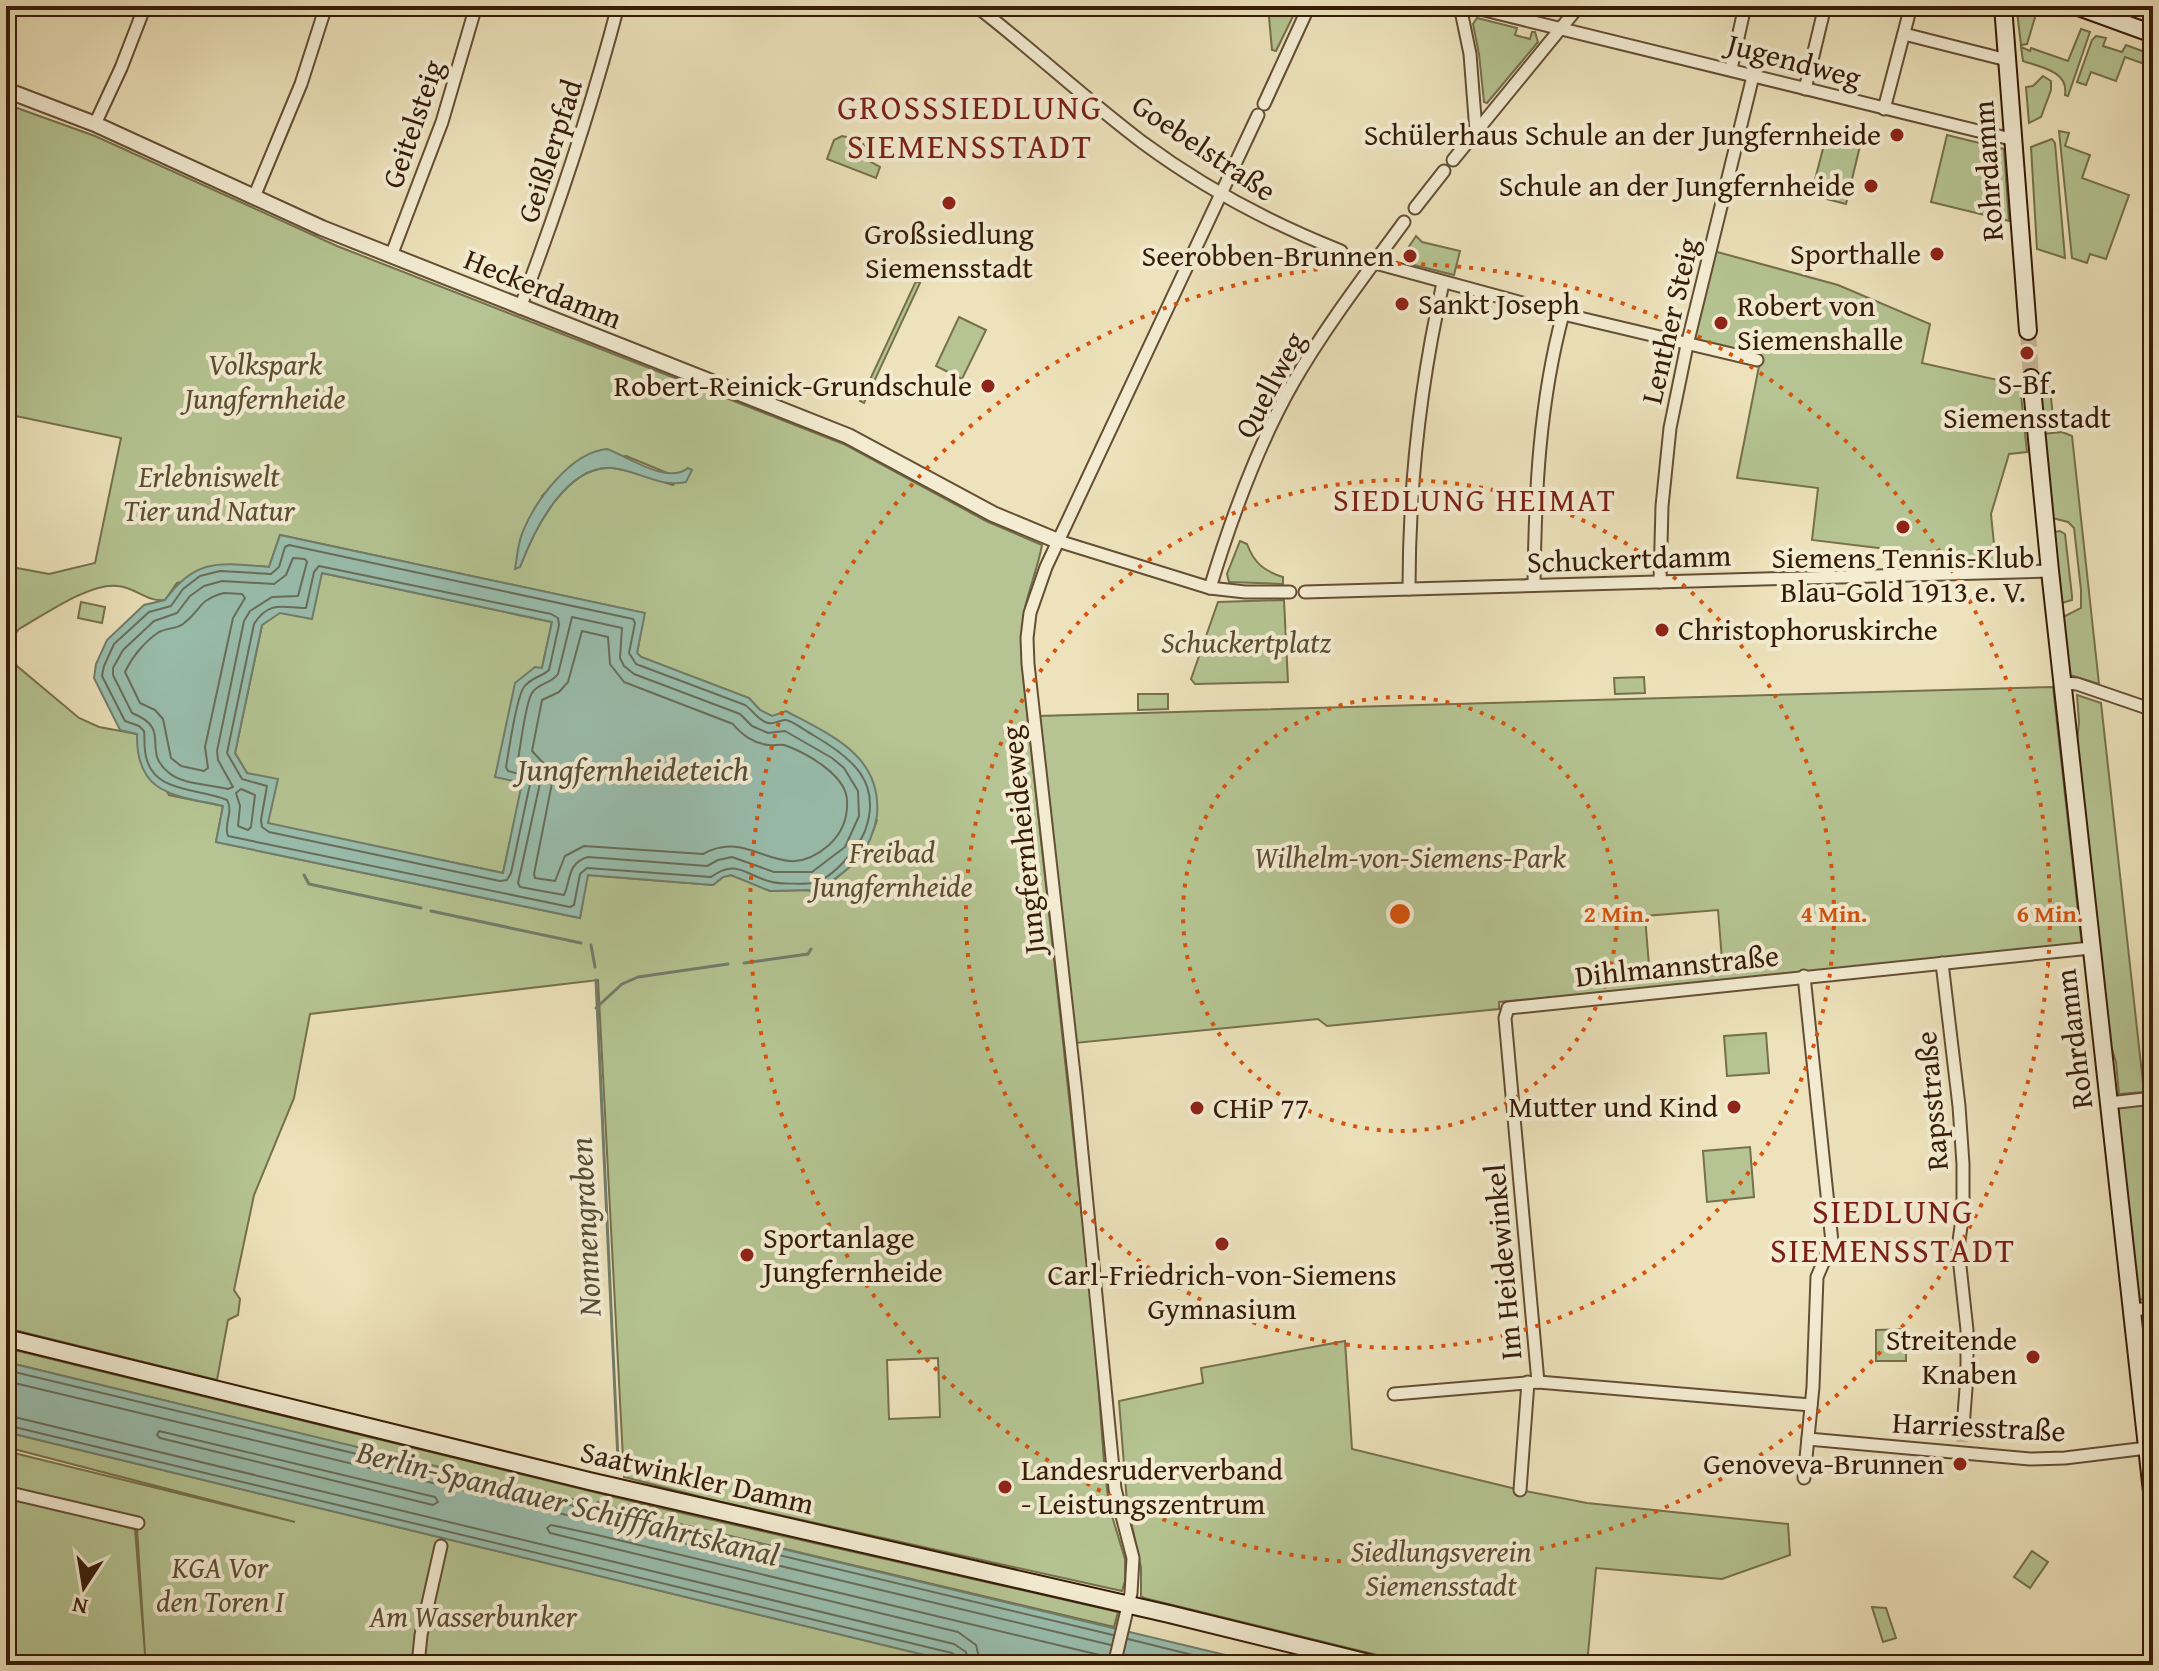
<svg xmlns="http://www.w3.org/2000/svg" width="2159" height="1671" viewBox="0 0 2159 1671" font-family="'Gentium Book Plus',serif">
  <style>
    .green { fill: #b5c492; stroke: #76704c; stroke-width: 2; fill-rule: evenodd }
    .water { fill: #99beae; stroke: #717d6b; stroke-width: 2; fill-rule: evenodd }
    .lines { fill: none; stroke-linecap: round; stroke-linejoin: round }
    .shore { stroke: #686d5a; stroke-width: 2 }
    .stream { stroke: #717d6b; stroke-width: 3 }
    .minor-tunnel { stroke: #c8ba97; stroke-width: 11; stroke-dasharray: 11 5.5; stroke-linecap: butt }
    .secondary-tunnel { stroke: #c8ba97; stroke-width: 16; stroke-dasharray: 16 8; stroke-linecap: butt }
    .minor-casing { stroke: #644e34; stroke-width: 15 }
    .tertiary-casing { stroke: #644e34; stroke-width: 18 }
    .secondary-casing { stroke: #361c07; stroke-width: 20 }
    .minor { stroke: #f3ecd3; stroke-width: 11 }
    .tertiary { stroke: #f3ecd3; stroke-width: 14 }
    .secondary { stroke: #f3ecd3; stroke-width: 16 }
    .ring { fill: none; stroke: #d6530c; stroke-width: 4; stroke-dasharray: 4 8 }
    .poi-dot { fill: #8f2418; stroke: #f3ecd3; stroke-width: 3 }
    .labels { text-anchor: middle; stroke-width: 8; stroke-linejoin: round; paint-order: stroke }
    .street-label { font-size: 30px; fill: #361c07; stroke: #f3ecd3 }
    .poi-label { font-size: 30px; fill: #361c07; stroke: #f3ecd3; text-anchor: end }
    .park-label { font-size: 30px; font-style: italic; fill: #5c4e31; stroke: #f3ecd3 }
    .neighbourhood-label { font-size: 32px; letter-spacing: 2px; fill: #7a1f14; stroke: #f3ecd3 }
    .water-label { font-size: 32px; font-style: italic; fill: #544d39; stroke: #f3ecd3 }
    .quarter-label { font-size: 34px; letter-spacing: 2px; fill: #7a1f14; stroke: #f3ecd3 }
    .centre { fill: #d6530c; stroke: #f3ecd3; stroke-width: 4 }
    .ring-label { font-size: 24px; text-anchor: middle; font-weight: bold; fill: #d6530c; stroke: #f3ecd3; stroke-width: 8; stroke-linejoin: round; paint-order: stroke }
  </style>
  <rect width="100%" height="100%" fill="#ede2bb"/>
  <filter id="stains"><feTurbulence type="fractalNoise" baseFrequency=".0025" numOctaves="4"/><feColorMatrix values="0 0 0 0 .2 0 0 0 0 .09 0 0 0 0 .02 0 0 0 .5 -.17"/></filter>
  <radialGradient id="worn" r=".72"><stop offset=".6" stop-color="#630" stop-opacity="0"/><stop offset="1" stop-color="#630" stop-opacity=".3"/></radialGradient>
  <g class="green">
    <path d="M1268 6H1298L1276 51 1272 50Z"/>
    <path d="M2022 9 2036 14 2027 44 2021 45 2017 11Z"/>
    <path d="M1477 18 1517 28 1515 35 1530 39 1532 32H1535L1538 42 1487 103 1484 102 1479 54 1473 24Z"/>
    <path d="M2081 29 2090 32 2068 96 2065 95C2069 71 2040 67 2023 61L2021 47 2030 51 2031 48 2068 61Z"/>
    <path d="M2096 36 2106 38 2103 46 2122 52 2126 45 2153 55V67L2125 57 2116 81 2091 72 2086 85 2077 82 2092 40Z"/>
    <path d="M2043 76 2051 81V90L2041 117 2029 123 2026 87 2033 86Z"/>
    <path d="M6 104 95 136 337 246 846 445 986 521 1042 545C1038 568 1028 590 1024 613 1021 631 1022 648 1022 665L1094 1327 1104 1462 1109 1506 1125 1559V1581L1122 1591 721 1502 624 1477 598 980 310 1014 294 1098 254 1195 234 1290 240 1299 238 1315 228 1320 217 1380 6 1328V566L49 574 95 563 121 438 6 414ZM626 456 672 475 683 472 673 485C654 480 632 470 612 468 566 465 534 530 520 567L542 496 573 464ZM280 535 644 613 637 653 641 657 749 698 760 710 772 716 877 820C867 854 844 877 812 893L809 890 770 891 731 875 723 877 713 885 587 875 580 918 216 842 223 806 169 795 137 734 99 727 79 718 17 666C10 653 8 641 19 629 44 615 90 582 118 586 137 588 146 602 165 600L177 583 255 566 269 567ZM938 1358 940 1417 889 1419 887 1360Z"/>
    <path d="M2059 131 2069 133 2065 146 2090 155 2082 178 2129 195 2106 259 2090 254 2087 263 2072 258Z"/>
    <path d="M1947 135 2004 149 2009 221 1931 202Z"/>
    <path d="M842 136 861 140 865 148 864 158 880 167 876 178 827 159 834 140Z"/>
    <path d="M1826 137 1860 146 1846 204 1811 195Z"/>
    <path d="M2052 139 2055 143 2065 258 2037 249 2031 147Z"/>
    <path d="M1416 236 1422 242 1460 251 1454 275 1410 264V256L1406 251Z"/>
    <path d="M1710 250 1838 285 1930 324 1922 363 2020 385 2027 452 2009 454 1991 514 1996 564 1937 565 1936 555 1812 540 1818 488 1737 478 1760 361 1687 345Z"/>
    <path d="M916 281 920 283 864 403 860 401Z"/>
    <path d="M959 317 986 330 962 379 936 366Z"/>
    <path d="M2038 379 2050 388 2053 417 2059 420 2055 426 2043 427Z"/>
    <path d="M2062 432 2072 436 2099 684 2070 675 2063 617 2081 608V590L2074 528 2068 522 2052 518 2043 434Z"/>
    <path d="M2060 531 2065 534 2072 596V600L2062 603 2054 532Z"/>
    <path d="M1240 541 1247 544C1254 563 1264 571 1283 577V584L1229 582 1227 574Z"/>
    <path d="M322 573 552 622 542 668 495 776 523 783 503 873 268 824 247 773 235 753 262 625 280 612Z"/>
    <path d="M1284 600 1288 682 1195 684 1191 679 1218 602Z"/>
    <path d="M81 602 105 607 102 623 78 618Z"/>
    <path d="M1644 677 1645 693 1615 694 1614 678Z"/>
    <path d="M2053 687 2082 947 1499 1002V1009L1327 1026 1318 1019 1075 1043 1038 716ZM1718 910 1722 960 1649 966 1645 916Z"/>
    <path d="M1138 694H1168V709L1138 710Z"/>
    <path d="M2077 695 2101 703 2144 1092 2119 1094 2116 1062 2109 1040 2077 742 2079 722Z"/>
    <path d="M1766 1033 1769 1073 1727 1076 1724 1036Z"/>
    <path d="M2145 1103 2153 1174V1301L2145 1302 2138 1297 2117 1111 2120 1107Z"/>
    <path d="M1750 1147 1754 1197 1707 1202 1703 1151Z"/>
    <path d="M1906 1329V1361H1876V1330Z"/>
    <path d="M1345 1341 1352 1449 1520 1490 1587 1503 1788 1524 1790 1555 1722 1579 1596 1568 1587 1665H1418L1144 1598 1141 1596V1567L1127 1503 1119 1401 1203 1383 1201 1368Z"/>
    <path d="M6 1348 651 1506 1118 1612 1114 1627 604 1506 599 1502 593 1505 6 1362Z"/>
    <path d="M6 1432 966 1665H6V1497L135 1529 145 1654 137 1528 6 1495V1451L295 1522 6 1447Z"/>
    <path d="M2032 1551 2048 1562 2030 1588 2014 1577Z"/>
    <path d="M1872 1607 1886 1608 1896 1638 1883 1642Z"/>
  </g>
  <g class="water">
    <path d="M607 449C629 457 668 485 688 468L692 470 686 482C660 488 639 471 613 468 566 464 534 530 520 567L515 569C517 557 518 542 523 531 536 500 571 452 607 449Z"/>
    <path d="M280 535 645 613 637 653 641 657 749 698 760 710 772 716 786 711C830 735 882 755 877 815 875 830 868 848 857 860 845 873 827 884 814 894L809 890 770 891 731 875 723 877 713 885 588 875 580 918 216 842 223 806C174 795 136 795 137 734L120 730 94 678 96 664 107 640 144 605 165 600C196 557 221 563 269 567ZM322 573 552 622 542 668 535 667 515 683 495 777 522 783 503 873 268 823 278 779 247 773 235 753 262 625 280 613 312 619Z"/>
    <path d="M6 1362 593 1504 599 1502 604 1506 1267 1665H966L6 1432Z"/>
  </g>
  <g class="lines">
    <g class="shore">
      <path d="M289 545 633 619 635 623 629 653 636 664 745 705C754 711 757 720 768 723 775 725 780 719 786 720 795 722 805 731 813 735 851 757 883 782 865 831 858 848 833 878 814 883 808 884 778 884 772 882 746 876 737 858 711 877L587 868 580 874 574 905 570 907 228 836C223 825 234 812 227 800 198 787 150 795 145 751 144 744 145 738 144 731L139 726 125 721 102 676 104 666 114 644 149 612 171 606 183 589 200 576 220 571 271 574 279 567 285 547Z"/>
      <path d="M293 558 305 559 307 562 298 596 272 597 250 611 244 621 217 751 218 760 233 787 228 789C210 784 182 785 168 772 141 750 173 729 132 713L113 675V668L123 650 154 621 177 613 190 596 204 586 222 581 274 584 286 575Z"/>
      <path d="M319 566 551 614 558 618 559 625 549 670C542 677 531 677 524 687 516 697 509 751 506 767L508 771 526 776 530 784 511 873 507 880 500 881 269 832 262 827 261 820 267 786 242 779 227 753 254 624C269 600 283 608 306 608L314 572Z"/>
      <path d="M224 593 242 594 245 598 233 618 205 747 208 768 204 771 181 766 171 758 163 719 155 710 140 703 125 672C132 657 145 641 159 632 167 628 176 629 183 624 202 610 197 600 224 593Z"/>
      <path d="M572 617 622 628 620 658 624 666 634 674 740 714 752 726 768 733 785 731 832 758 844 768 858 791 859 816 845 847 812 872H774L732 857 718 860 707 866 588 857C567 863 571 880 564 895L520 887 518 883 540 783 535 771 519 763 518 759C521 745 525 704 532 693 538 683 551 684 558 674Z"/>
      <path d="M582 631 608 637 610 664 624 682 733 724C741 734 754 744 769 745 775 746 781 743 787 746 808 754 847 776 847 801 848 819 842 833 829 845 779 889 754 826 703 854L584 846 565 856 555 881 535 878 534 874 552 783 548 768 532 751 542 700 559 692 568 682Z"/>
      <path d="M241 789 255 795 251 827 248 830 238 826 240 806 236 793Z"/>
      <path d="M6 1370 1113 1635"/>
      <path d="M6 1381 1111 1645"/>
      <path d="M6 1415 954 1644 966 1652 969 1665"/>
      <path d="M6 1425 952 1653 958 1657 959 1665"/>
      <path d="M159 1431 435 1497 438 1502 433 1505 160 1438 157 1435Z"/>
      <path d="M1128 1639 1233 1665"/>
      <path d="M981 1665 976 1645 958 1632 550 1533 547 1528 551 1525 593 1534 1108 1657"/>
    </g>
    <g class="stream">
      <path d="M304 875 309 884 421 908"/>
      <path d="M431 911 581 943"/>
      <path d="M591 945 595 967"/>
      <path d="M744 963 808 954 811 949"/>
      <path d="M596 980 618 1460 613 1471"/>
      <path d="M596 1008 622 984 638 977 728 964"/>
    </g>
    <path class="minor-tunnel" d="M1962 1442 1963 1427"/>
    <path class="secondary-tunnel" d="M2028 331 2031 378"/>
    <defs>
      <g id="minor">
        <path d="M976 6C1033 50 1085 99 1142 142 1204 188 1270 223 1341 251"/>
        <path d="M1460 6 1470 54 1476 131"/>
        <path d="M1468 6 2015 140"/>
        <path d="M1904 34 2007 60"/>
        <path d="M1731 69 1745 6"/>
        <path d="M1805 89 1825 6"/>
        <path d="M1264 104 1309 6"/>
        <path d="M1884 109 1911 6"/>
        <path d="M95 124 121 68 145 6"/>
        <path d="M1453 160 1579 6"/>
        <path d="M254 197 301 84 326 6"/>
        <path d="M1415 208 1444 171"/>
        <path d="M391 256 442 122 476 6"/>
        <path d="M1357 258 1563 314 1757 360"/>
        <path d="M520 308C558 208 591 109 618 6"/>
        <path d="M1058 541 1210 588 1245 592H1290"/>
        <path d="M1660 582 1662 506 1670 428 1687 345 1753 76"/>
        <path d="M1534 585C1535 494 1539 403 1563 314"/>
        <path d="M1210 588C1231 519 1257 446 1293 383 1325 327 1366 274 1404 222"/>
        <path d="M1409 589C1409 485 1420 384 1443 283"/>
        <path d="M1305 592 2050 571"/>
        <path d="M2062 683 2077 684 2153 710"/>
        <path d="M1942 963 1959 1106 1963 1164V1212L1958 1248 1967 1330V1376L1963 1427"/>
        <path d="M2109 1103 2153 1098"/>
        <path d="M2132 1310 2153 1308"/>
        <path d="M1538 1382 1505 1018 1508 1008 2091 948"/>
        <path d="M1394 1394 1538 1382 1811 1405"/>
        <path d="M1808 1439 2030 1459 2065 1458 2147 1448"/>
        <path d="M1804 1478 1813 1387 1817 1277 1832 1242 1804 976"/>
        <path d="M1520 1490 1528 1382"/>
        <path d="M6 1492 138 1523"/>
        <path d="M418 1665 421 1635 441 1546"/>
        <path d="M1114 1665 1131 1593 1133 1558 1115 1489 1076 1092 1028 664 1027 638 1030 613 1046 567 1258 115"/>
      </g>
      <path id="tertiary" d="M6 90 95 124 322 228 848 436 993 514 1058 541"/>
      <g id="secondary">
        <path d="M2003 6 2028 331"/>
        <path d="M2076 6 2153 34"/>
        <path d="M2150 6 2153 7"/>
        <path d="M2031 378 2050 571 2153 1501"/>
        <path d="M6 1338 589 1481 1169 1614 1377 1665"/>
      </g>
    </defs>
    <use href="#minor" class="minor-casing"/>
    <use href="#tertiary" class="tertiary-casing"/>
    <use href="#secondary" class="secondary-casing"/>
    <use href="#minor" class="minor"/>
    <use href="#tertiary" class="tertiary"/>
    <use href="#secondary" class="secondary"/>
  </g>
  <g class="ring">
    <circle cx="1400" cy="914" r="217"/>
    <circle cx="1400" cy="914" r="434"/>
    <circle cx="1400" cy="914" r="650"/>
  </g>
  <g class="poi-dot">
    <circle cx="1897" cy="135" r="8"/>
    <circle cx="1871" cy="186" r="8"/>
    <circle cx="949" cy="203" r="8"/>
    <circle cx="1937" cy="254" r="8"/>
    <circle cx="1410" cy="256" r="8"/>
    <circle cx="1402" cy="304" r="8"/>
    <circle cx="1721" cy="323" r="8"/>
    <circle cx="2027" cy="353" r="8"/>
    <circle cx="988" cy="386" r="8"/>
    <circle cx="1903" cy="527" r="8"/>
    <circle cx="1662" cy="630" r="8"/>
    <circle cx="1734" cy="1107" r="8"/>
    <circle cx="1197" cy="1108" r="8"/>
    <circle cx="1222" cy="1244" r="8"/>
    <circle cx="747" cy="1255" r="8"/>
    <circle cx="2033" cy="1357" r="8"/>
    <circle cx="1960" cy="1464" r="8"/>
    <circle cx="1005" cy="1487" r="8"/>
  </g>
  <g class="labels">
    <g class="street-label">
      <text transform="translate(1794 61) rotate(15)" y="10">Jugendweg</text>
      <text transform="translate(413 124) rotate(-71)" y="10">Geitelsteig</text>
      <text transform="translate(1204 148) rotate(34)" y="10">Goebelstraße</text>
      <text transform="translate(550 151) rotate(-72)" y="10">Geißlerpfad</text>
      <text transform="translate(1988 171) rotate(-94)" y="10">Rohrdamm</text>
      <text transform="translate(543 289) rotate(22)" y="10">Heckerdamm</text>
      <text transform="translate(1670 321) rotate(-77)" y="10">Lenther Steig</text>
      <text transform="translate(1270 385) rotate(-62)" y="10">Quellweg</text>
      <text transform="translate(1629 559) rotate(-2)" y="10">Schuckertdamm</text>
      <text transform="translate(1023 840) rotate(-96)" y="10">Jungfernheideweg</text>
      <text transform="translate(1677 966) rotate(-6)" y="10">Dihlmannstraße</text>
      <text transform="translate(2074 1039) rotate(-97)" y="10">Rohrdamm</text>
      <text transform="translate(1932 1101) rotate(-95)" y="10">Rapsstraße</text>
      <text transform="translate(1503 1262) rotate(-95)" y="10">Im Heidewinkel</text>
      <text transform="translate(1979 1427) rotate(3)" y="10">Harriesstraße</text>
      <text transform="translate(697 1478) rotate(13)" y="10">Saatwinkler Damm</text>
    </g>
    <g class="poi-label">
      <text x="1881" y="145">Schülerhaus Schule an der Jungfernheide</text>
      <text x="1855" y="196">Schule an der Jungfernheide</text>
      <text x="949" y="244" text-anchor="middle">Großsiedlung<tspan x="949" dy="34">Siemensstadt</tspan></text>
      <text x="1921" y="264">Sporthalle</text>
      <text x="1394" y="266">Seerobben-Brunnen</text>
      <text x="1418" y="314" text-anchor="start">Sankt Joseph</text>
      <text x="1737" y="316" text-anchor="start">Robert von<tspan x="1737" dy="34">Siemenshalle</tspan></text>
      <text x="2027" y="394" text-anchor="middle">S-Bf.<tspan x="2027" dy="34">Siemensstadt</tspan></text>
      <text x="972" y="396">Robert-Reinick-Grundschule</text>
      <text x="1903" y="568" text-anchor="middle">Siemens Tennis-Klub<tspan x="1903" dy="34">Blau-Gold 1913 e. V.</tspan></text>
      <text x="1678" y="640" text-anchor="start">Christophoruskirche</text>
      <text x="1718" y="1117">Mutter und Kind</text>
      <text x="1213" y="1118" text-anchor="start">CHiP 77</text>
      <text x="763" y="1248" text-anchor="start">Sportanlage<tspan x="763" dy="34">Jungfernheide</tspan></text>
      <text x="1222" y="1285" text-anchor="middle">Carl-Friedrich-von-Siemens<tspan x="1222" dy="34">Gymnasium</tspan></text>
      <text x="2017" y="1350">Streitende<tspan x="2017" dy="34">Knaben</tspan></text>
      <text x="1944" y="1474">Genoveva-Brunnen</text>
      <text x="1021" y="1480" text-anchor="start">Landesruderverband<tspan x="1021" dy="34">- Leistungszentrum</tspan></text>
    </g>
    <g class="park-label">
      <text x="265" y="375">Volkspark<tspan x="265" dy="34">Jungfernheide</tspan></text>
      <text x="209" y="487">Erlebniswelt<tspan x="209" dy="34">Tier und Natur</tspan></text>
      <text x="1246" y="653">Schuckertplatz</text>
      <text x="892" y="863">Freibad<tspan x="892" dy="34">Jungfernheide</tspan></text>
      <text x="1410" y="868">Wilhelm-von-Siemens-Park</text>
      <text x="1441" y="1562">Siedlungsverein<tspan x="1441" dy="34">Siemensstadt</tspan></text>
      <text x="220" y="1578">KGA Vor<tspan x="220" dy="34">den Toren I</tspan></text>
      <text x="473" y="1627">Am Wasserbunker</text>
    </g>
    <g class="neighbourhood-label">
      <text x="1475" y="511">SIEDLUNG HEIMAT</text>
    </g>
    <g class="water-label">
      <text x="633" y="781">Jungfernheideteich</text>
      <text transform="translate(585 1227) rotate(-93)" y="11">Nonnengraben</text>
      <text transform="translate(568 1503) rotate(14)" y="11">Berlin-Spandauer Schifffahrtskanal</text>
    </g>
    <g class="quarter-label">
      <text x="970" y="119">GROSSSIEDLUNG<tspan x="970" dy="39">SIEMENSSTADT</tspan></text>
      <text x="1893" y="1223">SIEDLUNG<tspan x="1893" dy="39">SIEMENSSTADT</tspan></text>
    </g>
  </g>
  <circle cx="1400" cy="914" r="12" class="centre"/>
  <g class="ring-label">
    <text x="1617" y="922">2 Min.</text>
    <text x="1834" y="922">4 Min.</text>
    <text x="2050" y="922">6 Min.</text>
  </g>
  <rect width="2159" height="1671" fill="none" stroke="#ede2bb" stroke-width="32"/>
  <rect x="8" y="8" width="2143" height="1655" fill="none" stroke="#361c07" stroke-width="4"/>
  <rect x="16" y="16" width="2127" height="1639" fill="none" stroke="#361c07" stroke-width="2"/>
  <g transform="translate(84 1587) rotate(192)" stroke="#f3ecd3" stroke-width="6" paint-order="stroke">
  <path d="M0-6L14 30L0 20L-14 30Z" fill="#361c07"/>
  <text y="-12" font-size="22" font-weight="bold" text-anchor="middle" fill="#361c07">N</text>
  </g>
  <rect width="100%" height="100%" filter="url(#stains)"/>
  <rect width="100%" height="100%" fill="url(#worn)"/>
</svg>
